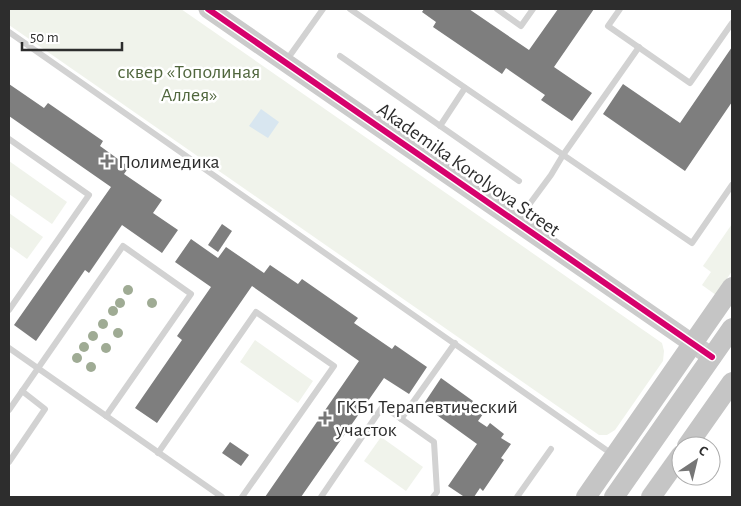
<svg xmlns="http://www.w3.org/2000/svg" width="741" height="506" viewBox="0 0 741 506" font-family="'Alegreya Sans',sans-serif">
  <style>
    .green { fill: #f0f3eb }
    .water { fill: #d8e6f0 }
    .building { fill: #7e7e7e }
    .lines { fill: none; stroke-linecap: round; stroke-linejoin: round }
    .lane { stroke: #d2d2d2; stroke-width: 6 }
    .secondary { stroke: #cbcbcb; stroke-width: 19 }
    .primary { stroke: #c5c5c5; stroke-width: 20 }
    .cycleway-casing { stroke: #fff; stroke-width: 9 }
    .cycleway { stroke: #d6006c; stroke-width: 6 }
    .tree { fill: #9fab94 }
    .poi-dot { fill: #767676; stroke: #fff; stroke-width: 2 }
    .labels { text-anchor: middle; stroke-width: 5; stroke-linejoin: round; paint-order: stroke }
    .park-label { font-size: 20px; fill: #50663d; stroke: #fff }
    .poi-label { font-size: 20px; fill: #2d2d2d; stroke: #fff; text-anchor: start }
    .street-label { font-size: 20px; fill: #2d2d2d; stroke: #fff }
  </style>
  <rect width="100%" height="100%" fill="#fff"/>
  <g class="green">
    <path d="M9 9H181L662 343 664 351 663 361 615 430 607 435H599L9 25Z"/>
    <path d="M9 161 67 202 52 224 9 194Z"/>
    <path d="M9 213 43 237 27 259 9 246Z"/>
    <path d="M732 224V271L716 295 702 285 711 272 703 266Z"/>
    <path d="M255 340 313 381 298 403 240 362Z"/>
    <path d="M381 437 423 467 406 491 364 461Z"/>
  </g>
  <path class="water" d="M261 109 279 122 268 138 249 126Z"/>
  <g class="building">
    <path d="M424 9H469L529 50 558 9H594L554 67 592 93 572 121 541 100 545 95 506 68 502 74 433 27 436 22 422 12Z"/>
    <path d="M732 47V102L685 171 603 114 623 84 680 123Z"/>
    <path d="M9 84 44 108 48 103 103 141 100 146 129 167 124 174 162 200 153 213 178 230 162 253 122 225 89 273 85 270 36 341 14 325 111 187 9 116Z"/>
    <path d="M222 224 232 231 218 252 208 245Z"/>
    <path d="M191 239 218 258 226 247 264 273 270 265 298 284 302 279 358 318 354 323 392 349 395 345 427 367 409 394 384 378 301 497H265L359 361 252 286 157 423 135 408 182 340 177 336 211 287 175 262Z"/>
    <path d="M441 378 473 401 470 405 483 414 478 421 487 427 490 423 504 434 501 438 511 444 501 458 504 460 483 491 480 488 474 497H462L463 496 448 486 477 444 423 405Z"/>
    <path d="M230 442 249 455 241 466 222 453Z"/>
  </g>
  <g class="lines">
    <g class="lane">
      <path d="M350 9 692 243 732 185"/>
      <path d="M497 9 521 26 533 9"/>
      <path d="M620 9 608 26 690 83 732 23"/>
      <path d="M9 32 612 454"/>
      <path d="M340 56 519 181"/>
      <path d="M286 61 323 9"/>
      <path d="M440 126 465 88"/>
      <path d="M9 139 89 195 9 310"/>
      <path d="M517 221 551 175 563 155 639 47"/>
      <path d="M9 348 222 497"/>
      <path d="M9 410 123 246 191 294 106 416"/>
      <path d="M401 419 455 343"/>
      <path d="M158 453 256 312 334 366 242 497"/>
      <path d="M9 462 45 409 22 391"/>
      <path d="M321 497 383 406 434 442 437 492 433 497"/>
      <path d="M517 497 551 449"/>
    </g>
    <path class="secondary" d="M208 9 712 357"/>
    <g class="primary">
      <path d="M687 446 732 382"/>
      <path d="M586 497 732 287"/>
      <path d="M614 497 732 328"/>
      <path d="M651 497 681 455"/>
    </g>
    <defs>
      <path id="cycleway" d="M208 9 712 357"/>
    </defs>
    <use href="#cycleway" class="cycleway-casing"/>
    <use href="#cycleway" class="cycleway"/>
  </g>
  <g class="tree">
    <circle cx="128" cy="290" r="5"/>
    <circle cx="120" cy="303" r="5"/>
    <circle cx="152" cy="303" r="5"/>
    <circle cx="113" cy="311" r="5"/>
    <circle cx="103" cy="324" r="5"/>
    <circle cx="118" cy="333" r="5"/>
    <circle cx="93" cy="336" r="5"/>
    <circle cx="84" cy="347" r="5"/>
    <circle cx="106" cy="348" r="5"/>
    <circle cx="77" cy="358" r="5"/>
    <circle cx="91" cy="367" r="5"/>
  </g>
  <g class="poi-dot">
    <path d="M104.5 153.5h5v5h5v5h-5v5h-5v-5h-5v-5h5z"/>
    <path d="M322.5 410.5h5v5h5v5h-5v5h-5v-5h-5v-5h5z"/>
  </g>
  <g class="labels">
    <g class="park-label">
      <text x="189" y="78">сквер «Тополиная<tspan x="189" dy="23">Аллея»</tspan></text>
    </g>
    <g class="poi-label">
      <text x="118" y="168">Полимедика</text>
      <text x="336" y="413">ГКБ1 Терапевтический<tspan x="336" dy="23">участок</tspan></text>
    </g>
    <g class="street-label">
      <text transform="translate(469 169) rotate(35)" y="7">Akademika Korolyova Street</text>
    </g>
  </g>
  <rect width="741" height="506" fill="none" stroke="#2d2d2d" stroke-width="20"/>
  <g transform="translate(696 461) rotate(35)"><circle r="24" fill="#ffffff" stroke="#ababab"/>
  <path d="M0-4L9 19L0 12L-9 19Z" fill="#767676"/>
  <text y="-8" font-size="14" font-weight="bold" text-anchor="middle" fill="#2d2d2d">С</text>
  </g>
  <path d="M22 42v8h100v-8" fill="none" stroke="#2d2d2d" stroke-width="2.5"/>
  <text x="30" y="42" font-size="15" fill="#2d2d2d" stroke="#ffffff" stroke-width="4" paint-order="stroke">50 m</text>
</svg>
